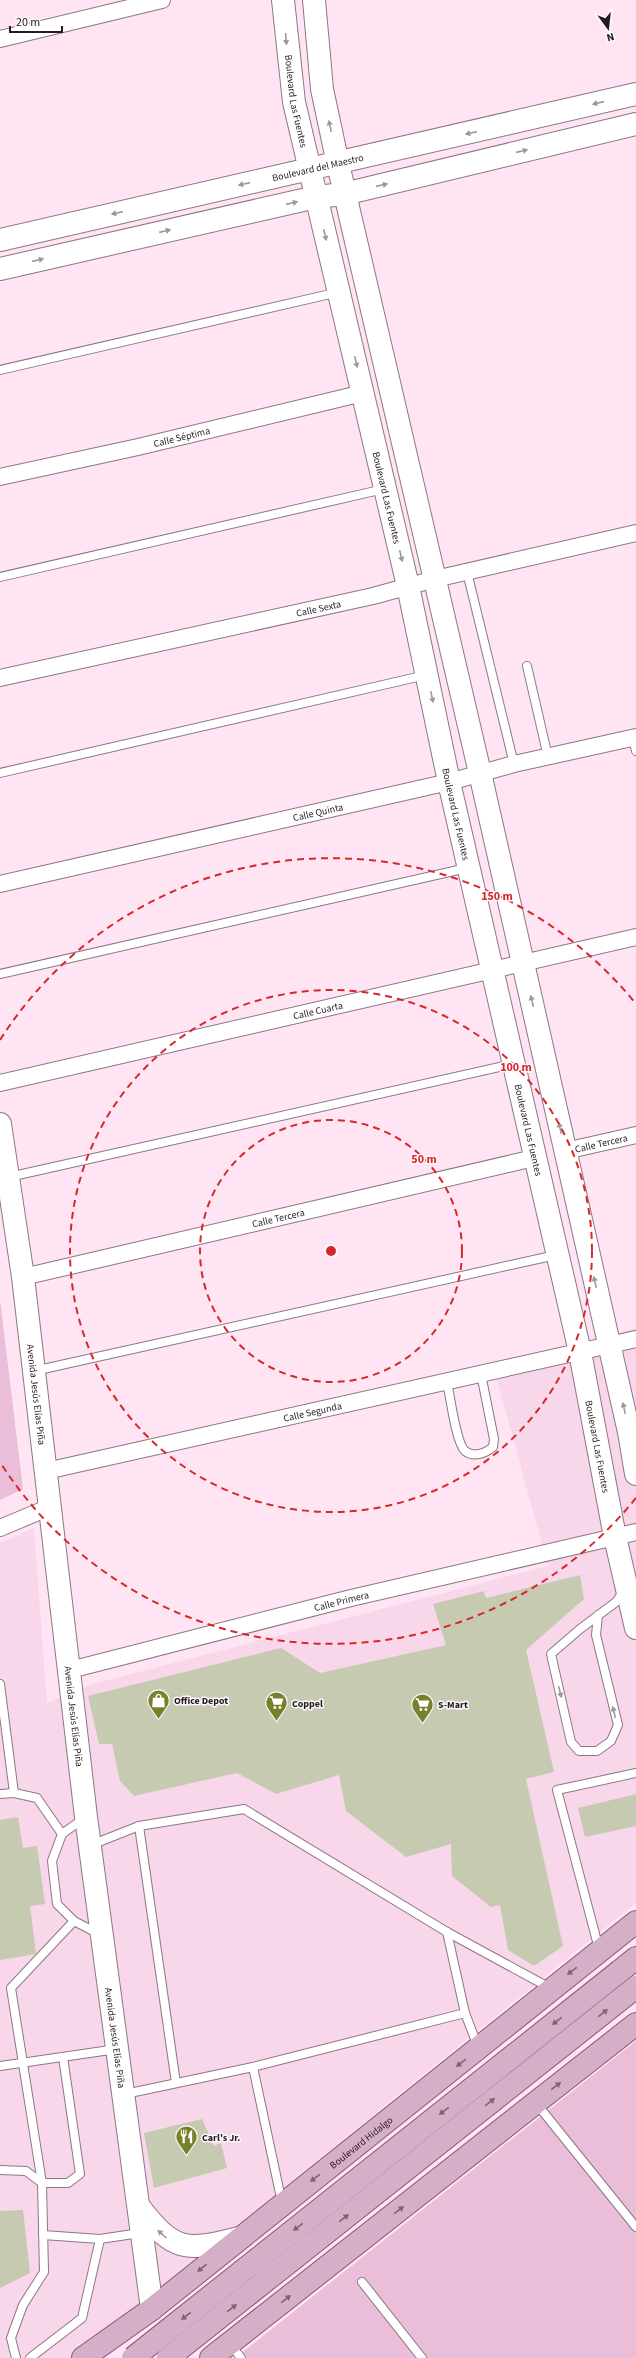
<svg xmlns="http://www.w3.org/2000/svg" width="636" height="2358" viewBox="0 0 636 2358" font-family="'Source Sans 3',sans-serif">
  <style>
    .built { fill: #f8d7eb }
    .green { fill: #eabdd8 }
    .building { fill: #c6cab0 }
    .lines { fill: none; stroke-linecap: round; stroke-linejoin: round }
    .lane-casing { stroke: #8d7684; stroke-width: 10 }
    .street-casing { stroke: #8d7684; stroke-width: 18 }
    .secondary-casing { stroke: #8d7684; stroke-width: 24 }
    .primary-casing { stroke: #855775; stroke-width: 24 }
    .lane { stroke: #fff; stroke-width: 8 }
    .street { stroke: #fff; stroke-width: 16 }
    .secondary { stroke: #fff; stroke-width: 22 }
    .primary { stroke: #d5aec7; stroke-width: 22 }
    .primary-bridge-casing { stroke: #855775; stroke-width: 24; stroke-linecap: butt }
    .primary-bridge { stroke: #d5aec7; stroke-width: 22 }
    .oneway { fill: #9c989b }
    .oneway2 { fill: #7c6474 }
    .ring { fill: none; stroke: #d62828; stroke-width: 2; stroke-dasharray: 7 5 }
    .labels { text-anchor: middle; stroke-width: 3; stroke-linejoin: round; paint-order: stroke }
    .street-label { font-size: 10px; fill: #241b21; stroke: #fef9fc }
    .poi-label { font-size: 10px; font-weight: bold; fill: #241b21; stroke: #fef9fc; text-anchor: start }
    .centre { fill: #d62828; stroke: #fef9fc; stroke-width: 2 }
    .ring-label { font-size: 12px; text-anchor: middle; font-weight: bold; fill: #d62828; stroke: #fef9fc; stroke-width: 3; stroke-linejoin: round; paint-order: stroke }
  </style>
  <rect width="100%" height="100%" fill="#ffe5f4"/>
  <path class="built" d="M636 1328V1903L72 2358H0V1543L34 1528 47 1703 92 1684 548 1566 497 1380 618 1332Z"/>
  <g class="green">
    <path d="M0 1300 23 1489 0 1500Z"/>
    <path d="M636 2041V2358H235Z"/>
  </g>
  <g class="building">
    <path d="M580 1575 584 1599 526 1650 554 1772 526 1779 563 1946 534 1966 508 1950 500 1905 491 1907 452 1876 451 1844 406 1857 346 1811 339 1775 276 1794 237 1773 134 1796 120 1781 112 1744H99L88 1696 281 1648 320 1673 446 1645 433 1604 484 1591 486 1598Z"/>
    <path d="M636 1794V1826L585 1837 578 1808Z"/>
    <path d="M18 1817 23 1848 37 1846 45 1904 30 1906 36 1954 0 1960V1820Z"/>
    <path d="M202 2119 214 2146 221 2143 227 2168 154 2188 144 2133Z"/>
    <path d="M23 2210 30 2273 0 2288V2211Z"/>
  </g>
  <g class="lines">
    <defs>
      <g id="lane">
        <path d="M0 370 339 292"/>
        <path d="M467 572 514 764"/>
        <path d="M0 577 384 489"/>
        <path d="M527 666 548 757"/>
        <path d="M633 738 636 751"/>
        <path d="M0 773 426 675"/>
        <path d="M0 974 467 868"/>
        <path d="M9 1177 513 1064"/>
        <path d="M34 1371 556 1255"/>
        <path d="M447 1382C450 1395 456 1443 465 1451 474 1458 486 1453 493 1447L494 1439 481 1374"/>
        <path d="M598 1615 596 1635 618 1725 611 1741 597 1751H579L571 1742 551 1654 580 1629 616 1602 623 1592"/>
        <path d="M0 1684 14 1793"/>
        <path d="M0 1794 14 1793 37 1798 62 1834"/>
        <path d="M83 1819 62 1834 52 1861 57 1904 74 1921 99 1934"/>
        <path d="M139 1826 176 2083"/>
        <path d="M91 1845 139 1826 244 1809 447 1932 550 1988"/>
        <path d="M447 1932 465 2013 478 2047"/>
        <path d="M599 1949 557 1790 636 1773"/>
        <path d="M0 2066 117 2049"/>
        <path d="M253 2067 465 2013"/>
        <path d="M125 2094 253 2067 282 2203"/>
        <path d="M536 2103 636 2227"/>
        <path d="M0 2170 26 2171 42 2183H68L80 2174 63 2057"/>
        <path d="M43 2235 100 2239 140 2233"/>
        <path d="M362 2282 422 2358"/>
        <path d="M230 2344 241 2358"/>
        <path d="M16 2358 11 2338 23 2305 44 2272 42 2183 11 1988 74 1921"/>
        <path d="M30 2358 82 2318 100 2239"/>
      </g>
      <g id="street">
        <path d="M0 39 162 0"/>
        <path id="s1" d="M0 477 138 447 363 393"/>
        <path id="s2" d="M0 678 373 596 435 579 636 533"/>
        <path id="s3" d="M0 884 449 782 514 764 636 737"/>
        <path id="s4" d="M0 1083 636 937"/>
        <path id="s5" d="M565 1151 636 1135"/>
        <path id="s6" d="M23 1277 534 1158"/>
        <path id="s7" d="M46 1471 636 1339"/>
        <path d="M0 1528 50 1507"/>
        <path id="s8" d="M70 1670 351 1598 636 1532"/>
      </g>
      <g id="secondary">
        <path id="s9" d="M283 0 294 102 408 586 449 782 580 1352 615 1537 636 1628"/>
        <path d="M314 0 322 89 338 164 480 773 629 1432 636 1474"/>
        <path id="s10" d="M0 240 636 94"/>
        <path d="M0 269 316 197 344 194 636 124"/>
        <path id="s11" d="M0 1124 23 1277 86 1817 152 2309"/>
        <path d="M140 2208C173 2251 186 2252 238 2238"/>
      </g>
      <g id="primary">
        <path d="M620 1971 636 1958"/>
        <path id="s12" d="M83 2358 152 2309 636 1922"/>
        <path d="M211 2358 636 2024"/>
      </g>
    </defs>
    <use href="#lane" class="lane-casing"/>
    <use href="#street" class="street-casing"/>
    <use href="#secondary" class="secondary-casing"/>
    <use href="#primary" class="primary-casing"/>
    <use href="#lane" class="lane"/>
    <use href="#street" class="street"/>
    <use href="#secondary" class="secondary"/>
    <use href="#primary" class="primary"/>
    <defs>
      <g id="primary-bridge">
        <path d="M133 2358 620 1971"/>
        <path d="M168 2358 636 1987"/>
      </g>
    </defs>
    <use href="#primary-bridge" class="primary-bridge-casing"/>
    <use href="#primary-bridge" class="primary-bridge"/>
  </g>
  <defs><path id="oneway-solid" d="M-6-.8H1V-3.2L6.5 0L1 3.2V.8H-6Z"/></defs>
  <g class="oneway">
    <use href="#oneway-solid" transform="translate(286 39) rotate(85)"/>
    <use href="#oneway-solid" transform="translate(598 103) rotate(167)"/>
    <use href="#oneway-solid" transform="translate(330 126) rotate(-102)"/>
    <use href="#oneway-solid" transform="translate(471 133) rotate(167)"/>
    <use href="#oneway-solid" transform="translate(522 151) rotate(-13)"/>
    <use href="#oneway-solid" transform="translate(244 184) rotate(167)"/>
    <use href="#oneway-solid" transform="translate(382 185) rotate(-13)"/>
    <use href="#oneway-solid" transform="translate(292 203) rotate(-13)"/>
    <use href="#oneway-solid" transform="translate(117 213) rotate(167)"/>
    <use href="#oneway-solid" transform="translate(165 231) rotate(-13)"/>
    <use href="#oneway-solid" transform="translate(325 235) rotate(76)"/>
    <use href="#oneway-solid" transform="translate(38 260) rotate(-13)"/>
    <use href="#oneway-solid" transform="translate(356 362) rotate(77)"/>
    <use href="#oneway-solid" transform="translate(401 556) rotate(77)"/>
    <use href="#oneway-solid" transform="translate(432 697) rotate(78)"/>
    <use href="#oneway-solid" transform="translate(532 1001) rotate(-103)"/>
    <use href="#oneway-solid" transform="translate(560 1128) rotate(-103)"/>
    <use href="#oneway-solid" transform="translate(595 1282) rotate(-103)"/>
    <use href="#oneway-solid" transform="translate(624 1408) rotate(-102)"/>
    <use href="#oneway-solid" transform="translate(560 1692) rotate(77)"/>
    <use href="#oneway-solid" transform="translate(614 1712) rotate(-103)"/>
    <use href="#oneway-solid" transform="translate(162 2234) rotate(-138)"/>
  </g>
  <g class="oneway2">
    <use href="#oneway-solid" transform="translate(572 1971) rotate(142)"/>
    <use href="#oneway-solid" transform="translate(603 2013) rotate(-38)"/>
    <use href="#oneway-solid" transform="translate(557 2021) rotate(142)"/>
    <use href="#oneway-solid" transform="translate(461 2063) rotate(142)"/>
    <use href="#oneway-solid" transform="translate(556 2086) rotate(-38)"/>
    <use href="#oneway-solid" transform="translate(490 2102) rotate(-38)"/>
    <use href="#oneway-solid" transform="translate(444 2111) rotate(142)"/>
    <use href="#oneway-solid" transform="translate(315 2178) rotate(142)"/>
    <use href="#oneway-solid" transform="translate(399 2210) rotate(-38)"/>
    <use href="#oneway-solid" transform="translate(344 2218) rotate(-38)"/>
    <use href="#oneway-solid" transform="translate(298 2227) rotate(142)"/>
    <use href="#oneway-solid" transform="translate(202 2268) rotate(141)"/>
    <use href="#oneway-solid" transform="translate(286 2299) rotate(-38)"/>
    <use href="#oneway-solid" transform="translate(232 2308) rotate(-38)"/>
    <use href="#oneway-solid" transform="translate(186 2316) rotate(142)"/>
  </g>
  <g class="ring">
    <circle cx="331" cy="1251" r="131"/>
    <circle cx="331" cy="1251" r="261"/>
    <path d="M636 1498A392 392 0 0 1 0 1462M0 1040A392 392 0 0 1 636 1004"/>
  </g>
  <defs>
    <symbol id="shop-pin" viewBox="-11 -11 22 30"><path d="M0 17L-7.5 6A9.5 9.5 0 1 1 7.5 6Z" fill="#79802b" stroke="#fef9fc"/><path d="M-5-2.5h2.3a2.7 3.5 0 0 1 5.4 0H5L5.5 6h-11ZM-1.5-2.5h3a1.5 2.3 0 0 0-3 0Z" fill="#fff"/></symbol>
    <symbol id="supermarket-pin" viewBox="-11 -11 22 30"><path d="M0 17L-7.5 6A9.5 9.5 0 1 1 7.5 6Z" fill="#79802b" stroke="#fef9fc"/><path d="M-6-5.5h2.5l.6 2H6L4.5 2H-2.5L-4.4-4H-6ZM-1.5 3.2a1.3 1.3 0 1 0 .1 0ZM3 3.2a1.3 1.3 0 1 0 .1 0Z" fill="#fff"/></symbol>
    <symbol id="restaurant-pin" viewBox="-11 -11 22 30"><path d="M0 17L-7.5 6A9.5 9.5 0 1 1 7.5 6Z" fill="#79802b" stroke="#fef9fc"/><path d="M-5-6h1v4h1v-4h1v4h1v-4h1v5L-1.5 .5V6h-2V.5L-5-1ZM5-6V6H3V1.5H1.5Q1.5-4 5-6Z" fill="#fff"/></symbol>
  </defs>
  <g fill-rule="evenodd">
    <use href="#shop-pin" x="146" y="1688" width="25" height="34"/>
    <use href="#supermarket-pin" x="264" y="1690" width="25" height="34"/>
    <use href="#supermarket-pin" x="410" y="1692" width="25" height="34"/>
    <use href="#restaurant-pin" x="174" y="2124" width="25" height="34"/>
  </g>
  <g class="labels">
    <g class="street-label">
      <text dy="4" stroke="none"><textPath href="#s9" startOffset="102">Boulevard Las Fuentes</textPath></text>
      <text dy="4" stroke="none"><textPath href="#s10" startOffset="326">Boulevard del Maestro</textPath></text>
      <text dy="4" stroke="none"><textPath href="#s1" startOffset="186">Calle Séptima</textPath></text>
      <text dy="4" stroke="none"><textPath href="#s9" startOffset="509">Boulevard Las Fuentes</textPath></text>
      <text dy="4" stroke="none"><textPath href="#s2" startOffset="326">Calle Sexta</textPath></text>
      <text dy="4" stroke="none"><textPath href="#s3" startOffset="326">Calle Quinta</textPath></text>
      <text dy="4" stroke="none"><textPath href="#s9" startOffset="833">Boulevard Las Fuentes</textPath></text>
      <text dy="4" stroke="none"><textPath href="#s4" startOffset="326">Calle Cuarta</textPath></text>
      <text dy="4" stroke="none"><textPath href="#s9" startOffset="1157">Boulevard Las Fuentes</textPath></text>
      <text dy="4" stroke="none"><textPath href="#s5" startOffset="37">Calle Tercera</textPath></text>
      <text dy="4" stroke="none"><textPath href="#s6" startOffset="262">Calle Tercera</textPath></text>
      <text dy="4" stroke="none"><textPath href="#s11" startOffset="273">Avenida Jesús Elías Piña</textPath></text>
      <text dy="4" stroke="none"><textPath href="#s7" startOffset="273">Calle Segunda</textPath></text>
      <text dy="4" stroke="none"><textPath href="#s9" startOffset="1481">Boulevard Las Fuentes</textPath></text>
      <text dy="4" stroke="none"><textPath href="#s8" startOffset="280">Calle Primera</textPath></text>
      <text dy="4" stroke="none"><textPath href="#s11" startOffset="597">Avenida Jesús Elías Piña</textPath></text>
      <text dy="4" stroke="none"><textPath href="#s11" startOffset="921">Avenida Jesús Elías Piña</textPath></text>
      <text dy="4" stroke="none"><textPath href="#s12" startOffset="352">Boulevard Hidalgo</textPath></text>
    </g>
    <g class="poi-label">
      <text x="174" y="1704">Office Depot</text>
      <text x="292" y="1707">Coppel</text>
      <text x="438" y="1708">S-Mart</text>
      <text x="202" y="2141">Carl's Jr.</text>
    </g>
  </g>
  <circle cx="331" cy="1251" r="6" class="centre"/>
  <g class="ring-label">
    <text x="497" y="900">150 m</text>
    <text x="516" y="1071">100 m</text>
    <text x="424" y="1163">50 m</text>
  </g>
  <g transform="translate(608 28) rotate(165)" stroke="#fef9fc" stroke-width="3" paint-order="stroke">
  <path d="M0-3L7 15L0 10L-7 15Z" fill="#241b21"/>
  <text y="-6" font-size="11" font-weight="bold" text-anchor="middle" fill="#241b21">N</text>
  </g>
  <path d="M10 26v6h52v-6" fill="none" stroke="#241b21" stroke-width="2"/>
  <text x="16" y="26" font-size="12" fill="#241b21" stroke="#fef9fc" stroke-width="3" paint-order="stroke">20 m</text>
</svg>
